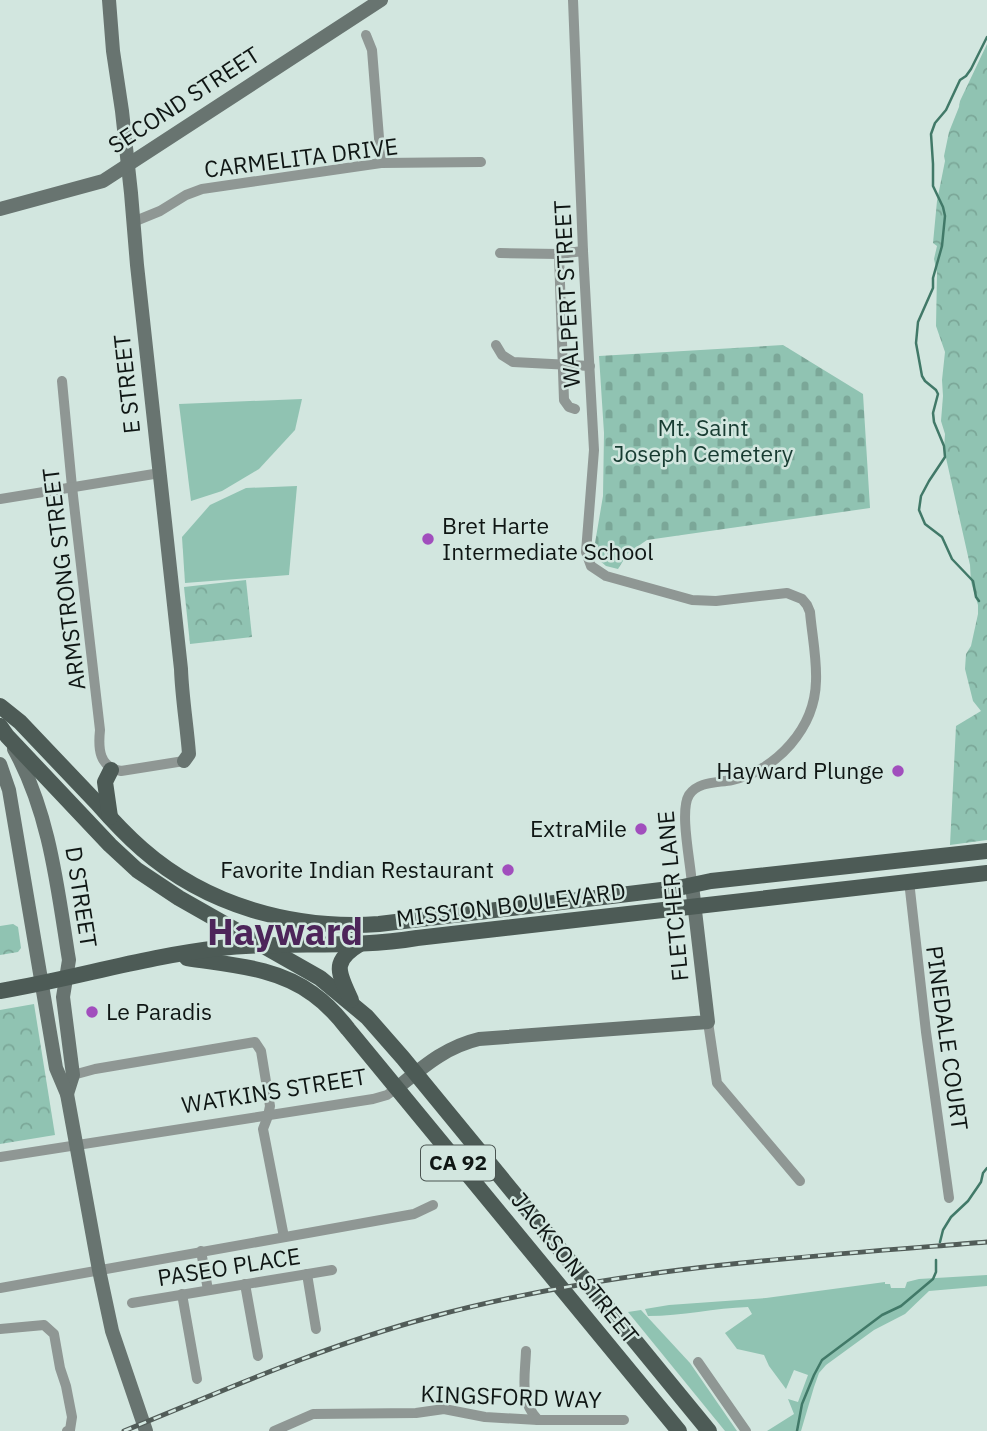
<svg xmlns="http://www.w3.org/2000/svg" width="987" height="1431" viewBox="0 0 987 1431" font-family="'IBM Plex Sans',sans-serif">
  <style>
    .grass { fill: #90c3b2 }
    .forest { fill: url(#forest-crowns) }
    .cemetery { fill: url(#cemetery-stones) }
    .lines { fill: none; stroke-linecap: round; stroke-linejoin: round }
    .stream { stroke: #417968; stroke-width: 2.5 }
    .street { stroke: #8f9794; stroke-width: 10 }
    .secondary { stroke: #687470; stroke-width: 14 }
    .primary { stroke: #4d5b56; stroke-width: 16 }
    .rail-casing { stroke: #515c58; stroke-width: 5 }
    .rail { stroke: #d2e6df; stroke-width: 2.5; stroke-dasharray: 8; stroke-linecap: butt }
    .poi-dot { fill: #a14ebd; stroke: #d2e6df; stroke-width: 2.5 }
    .labels { text-anchor: middle; stroke-width: 5; stroke-linejoin: round; paint-order: stroke }
    .shield { fill: #d2e6df; stroke: #4a5451; stroke-width: 2 }
    .shield-label { font-size: 21px; font-weight: bold; fill: #0f1614 }
    .street-label { font-size: 23px; fill: #0f1614; stroke: #d2e6df }
    .park-label { font-size: 23px; fill: #173b31; stroke: #d2e6df }
    .poi-label { font-size: 23px; fill: #0f1614; stroke: #d2e6df; text-anchor: end }
    .town-label { font-size: 37px; font-weight: bold; fill: #4d255a; stroke: #d2e6df }
  </style>
  <defs>
    <pattern id="forest-crowns" width="20" height="18" patternUnits="userSpaceOnUse" patternTransform="scale(1.75)"><rect width="20" height="18" fill="#90c3b2"/><path d="M2 6a3 3 0 1 1 6 0M12 15a3 3 0 1 1 6 0" fill="none" stroke="#7ba798"/></pattern>
    <pattern id="cemetery-stones" width="16" height="16" patternUnits="userSpaceOnUse" patternTransform="scale(1.75)"><rect width="16" height="16" fill="#90c3b2"/><path d="M2 7V4a2 2 0 0 1 4 0v3zM10 15v-3a2 2 0 0 1 4 0v3z" fill="#7ba798"/></pattern>
  </defs>
  <rect width="100%" height="100%" fill="#d2e6df"/>
  <g class="grass">
    <path d="M302 399 295 430 259 469 222 491 191 501 179 404Z"/>
    <path d="M297 486 289 575 185 583 182 537 210 505 246 488Z"/>
    <path d="M987 1275V1286L929 1291 905 1314 874 1330 826 1365 819 1373 814 1387 801 1431H767L794 1414 788 1399 798 1402 808 1375 794 1370 786 1389 769 1366 764 1355 737 1349 725 1333 752 1314 748 1307C715 1308 682 1316 648 1316L645 1309 669 1305 766 1298 885 1282V1284H890L891 1288H905L907 1282 919 1279Z"/>
    <path d="M641 1310 690 1363 737 1431H725L628 1312Z"/>
  </g>
  <g class="forest">
    <path d="M987 44V840L950 845 956 726 981 711 973 701 965 669 966 654 971 646 978 614V605L971 582 970 565 944 449 945 434 941 421 943 396 942 380 945 352 936 326 937 273 934 259 937 246 933 243 937 201 945 161 944 156 949 132 959 107 960 101Z"/>
    <path d="M246 580 252 637 190 644 184 587Z"/>
    <path d="M13 924 18 927 21 948 18 952 0 955V926Z"/>
    <path d="M34 1004 55 1135 0 1144V1010Z"/>
  </g>
  <path class="cemetery" d="M783 345 863 394 870 508 647 540 628 553 618 569 606 566 599 560 594 549 603 496 604 433 599 356Z"/>
  <g class="lines">
    <g class="stream">
      <path d="M979 601 976 597 973 581 952 559 942 537 925 524 919 510 921 496 929 481 945 457 944 446 934 422 933 413 938 394 936 390 925 381 922 376 916 343 918 322 933 288V278L942 246 945 216 943 207 933 186V164L931 134 935 123 946 110 960 80 966 76 971 69 987 37"/>
      <path d="M940 1242 943 1230 951 1217 968 1201 981 1182 983 1173 987 1168"/>
      <path d="M797 1431 802 1404 814 1375 822 1360 882 1315 901 1306 933 1279 936 1272V1260"/>
    </g>
    <g class="street">
      <path d="M573 0 583 251 594 450 586 552 591 566 606 576 692 600 716 601 787 593 802 599 807 605 810 612C812 635 817 659 816 681 815 728 777 770 732 780 718 783 698 781 689 795 679 811 691 864 692 885"/>
      <path d="M366 35 372 50 381 163"/>
      <path d="M133 222 160 211 186 195 202 189 381 163 481 162"/>
      <path d="M500 253 559 254 583 251"/>
      <path d="M559 254 564 400 569 407 575 409"/>
      <path d="M496 345 502 355 513 362 590 366"/>
      <path d="M62 381 72 487 100 730C98 749 99 767 121 771L184 761"/>
      <path d="M0 499 160 473"/>
      <path d="M909 881 926 1032 949 1198"/>
      <path d="M708 1022 717 1083 800 1181"/>
      <path d="M73 1075 95 1069 255 1042 261 1051 270 1106 268 1116 263 1129 284 1237"/>
      <path d="M0 1157 373 1099 387 1095 397 1088"/>
      <path d="M201 1251 208 1290"/>
      <path d="M307 1274 316 1329"/>
      <path d="M245 1284 258 1356"/>
      <path d="M0 1288 414 1214 433 1205"/>
      <path d="M182 1294 197 1379"/>
      <path d="M132 1303 332 1270"/>
      <path d="M0 1329 44 1325 54 1334 60 1368 66 1386 72 1417 70 1430 67 1431"/>
      <path d="M526 1351C525 1378 519 1400 538 1420"/>
      <path d="M698 1362 746 1431"/>
      <path d="M274 1431 313 1414 416 1413 444 1409 485 1417 538 1420H624"/>
    </g>
    <g class="secondary">
      <path d="M109 0 113 51 122 111 131 193 137 265 181 669C182 698 187 726 189 754L184 761"/>
      <path d="M0 209 103 181 381 0"/>
      <path d="M14 749C49 812 57 884 68 954L69 960 63 997 73 1075 67 1094"/>
      <path d="M0 764 9 790 56 1068 67 1094 99 1270 112 1331 146 1431"/>
      <path d="M397 1088C423 1067 445 1047 479 1039L708 1022 692 885"/>
    </g>
    <g class="primary">
      <path d="M0 706 20 722C46 749 71 776 97 803 111 819 126 835 142 849 207 906 294 930 379 924L678 888 711 881 987 851"/>
      <path d="M0 726 7 736 110 845 137 870 179 898 320 978 367 1017 403 1058 709 1431"/>
      <path d="M110 817 105 782 111 770"/>
      <path d="M187 958C230 965 277 967 313 994 327 1004 338 1016 348 1029L679 1431"/>
      <path d="M0 991C73 979 146 956 220 948 286 941 352 949 417 938L987 873"/>
      <path d="M351 1000C339 973 330 962 360 944"/>
    </g>
    <defs>
      <path id="rail" d="M124 1431C225 1390 326 1345 431 1317 612 1268 801 1257 987 1242"/>
    </defs>
    <use href="#rail" class="rail-casing"/>
    <use href="#rail" class="rail"/>
  </g>
  <g class="poi-dot">
    <circle cx="428" cy="539" r="7"/>
    <circle cx="898" cy="771" r="7"/>
    <circle cx="641" cy="829" r="7"/>
    <circle cx="508" cy="870" r="7"/>
    <circle cx="92" cy="1012" r="7"/>
  </g>
  <g class="labels">
    <rect class="shield" x="421" y="1145.5" width="74" height="35" rx="5"/>
    <g class="shield-label">
      <text x="458" y="1170">CA 92</text>
    </g>
    <g class="street-label">
      <text transform="translate(184 100) rotate(-33)" y="8">SECOND STREET</text>
      <text transform="translate(301 158) rotate(-7)" y="8">CARMELITA DRIVE</text>
      <text transform="translate(567 294) rotate(-93)" y="8">WALPERT STREET</text>
      <text transform="translate(127 384) rotate(-96)" y="8">E STREET</text>
      <text transform="translate(64 579) rotate(-97)" y="8">ARMSTRONG STREET</text>
      <text transform="translate(673 896) rotate(-95)" y="8">FLETCHER LANE</text>
      <text transform="translate(81 897) rotate(81)" y="8">D STREET</text>
      <text transform="translate(511 905) rotate(-7)" y="8">MISSION BOULEVARD</text>
      <text transform="translate(947 1038) rotate(82)" y="8">PINEDALE COURT</text>
      <text transform="translate(274 1091) rotate(-9)" y="8">WATKINS STREET</text>
      <text transform="translate(229 1267) rotate(-9)" y="8">PASEO PLACE</text>
      <text transform="translate(575 1268) rotate(51)" y="8">JACKSON STREET</text>
      <text transform="translate(511 1397) rotate(2)" y="8">KINGSFORD WAY</text>
    </g>
    <g class="park-label">
      <text x="703" y="436">Mt. Saint<tspan x="703" dy="26">Joseph Cemetery</tspan></text>
    </g>
    <g class="poi-label">
      <text x="442" y="534" text-anchor="start">Bret Harte<tspan x="442" dy="26">Intermediate School</tspan></text>
      <text x="884" y="779">Hayward Plunge</text>
      <text x="627" y="837">ExtraMile</text>
      <text x="494" y="878">Favorite Indian Restaurant</text>
      <text x="106" y="1020" text-anchor="start">Le Paradis</text>
    </g>
    <g class="town-label">
      <text x="285" y="945">Hayward</text>
    </g>
  </g>
</svg>
